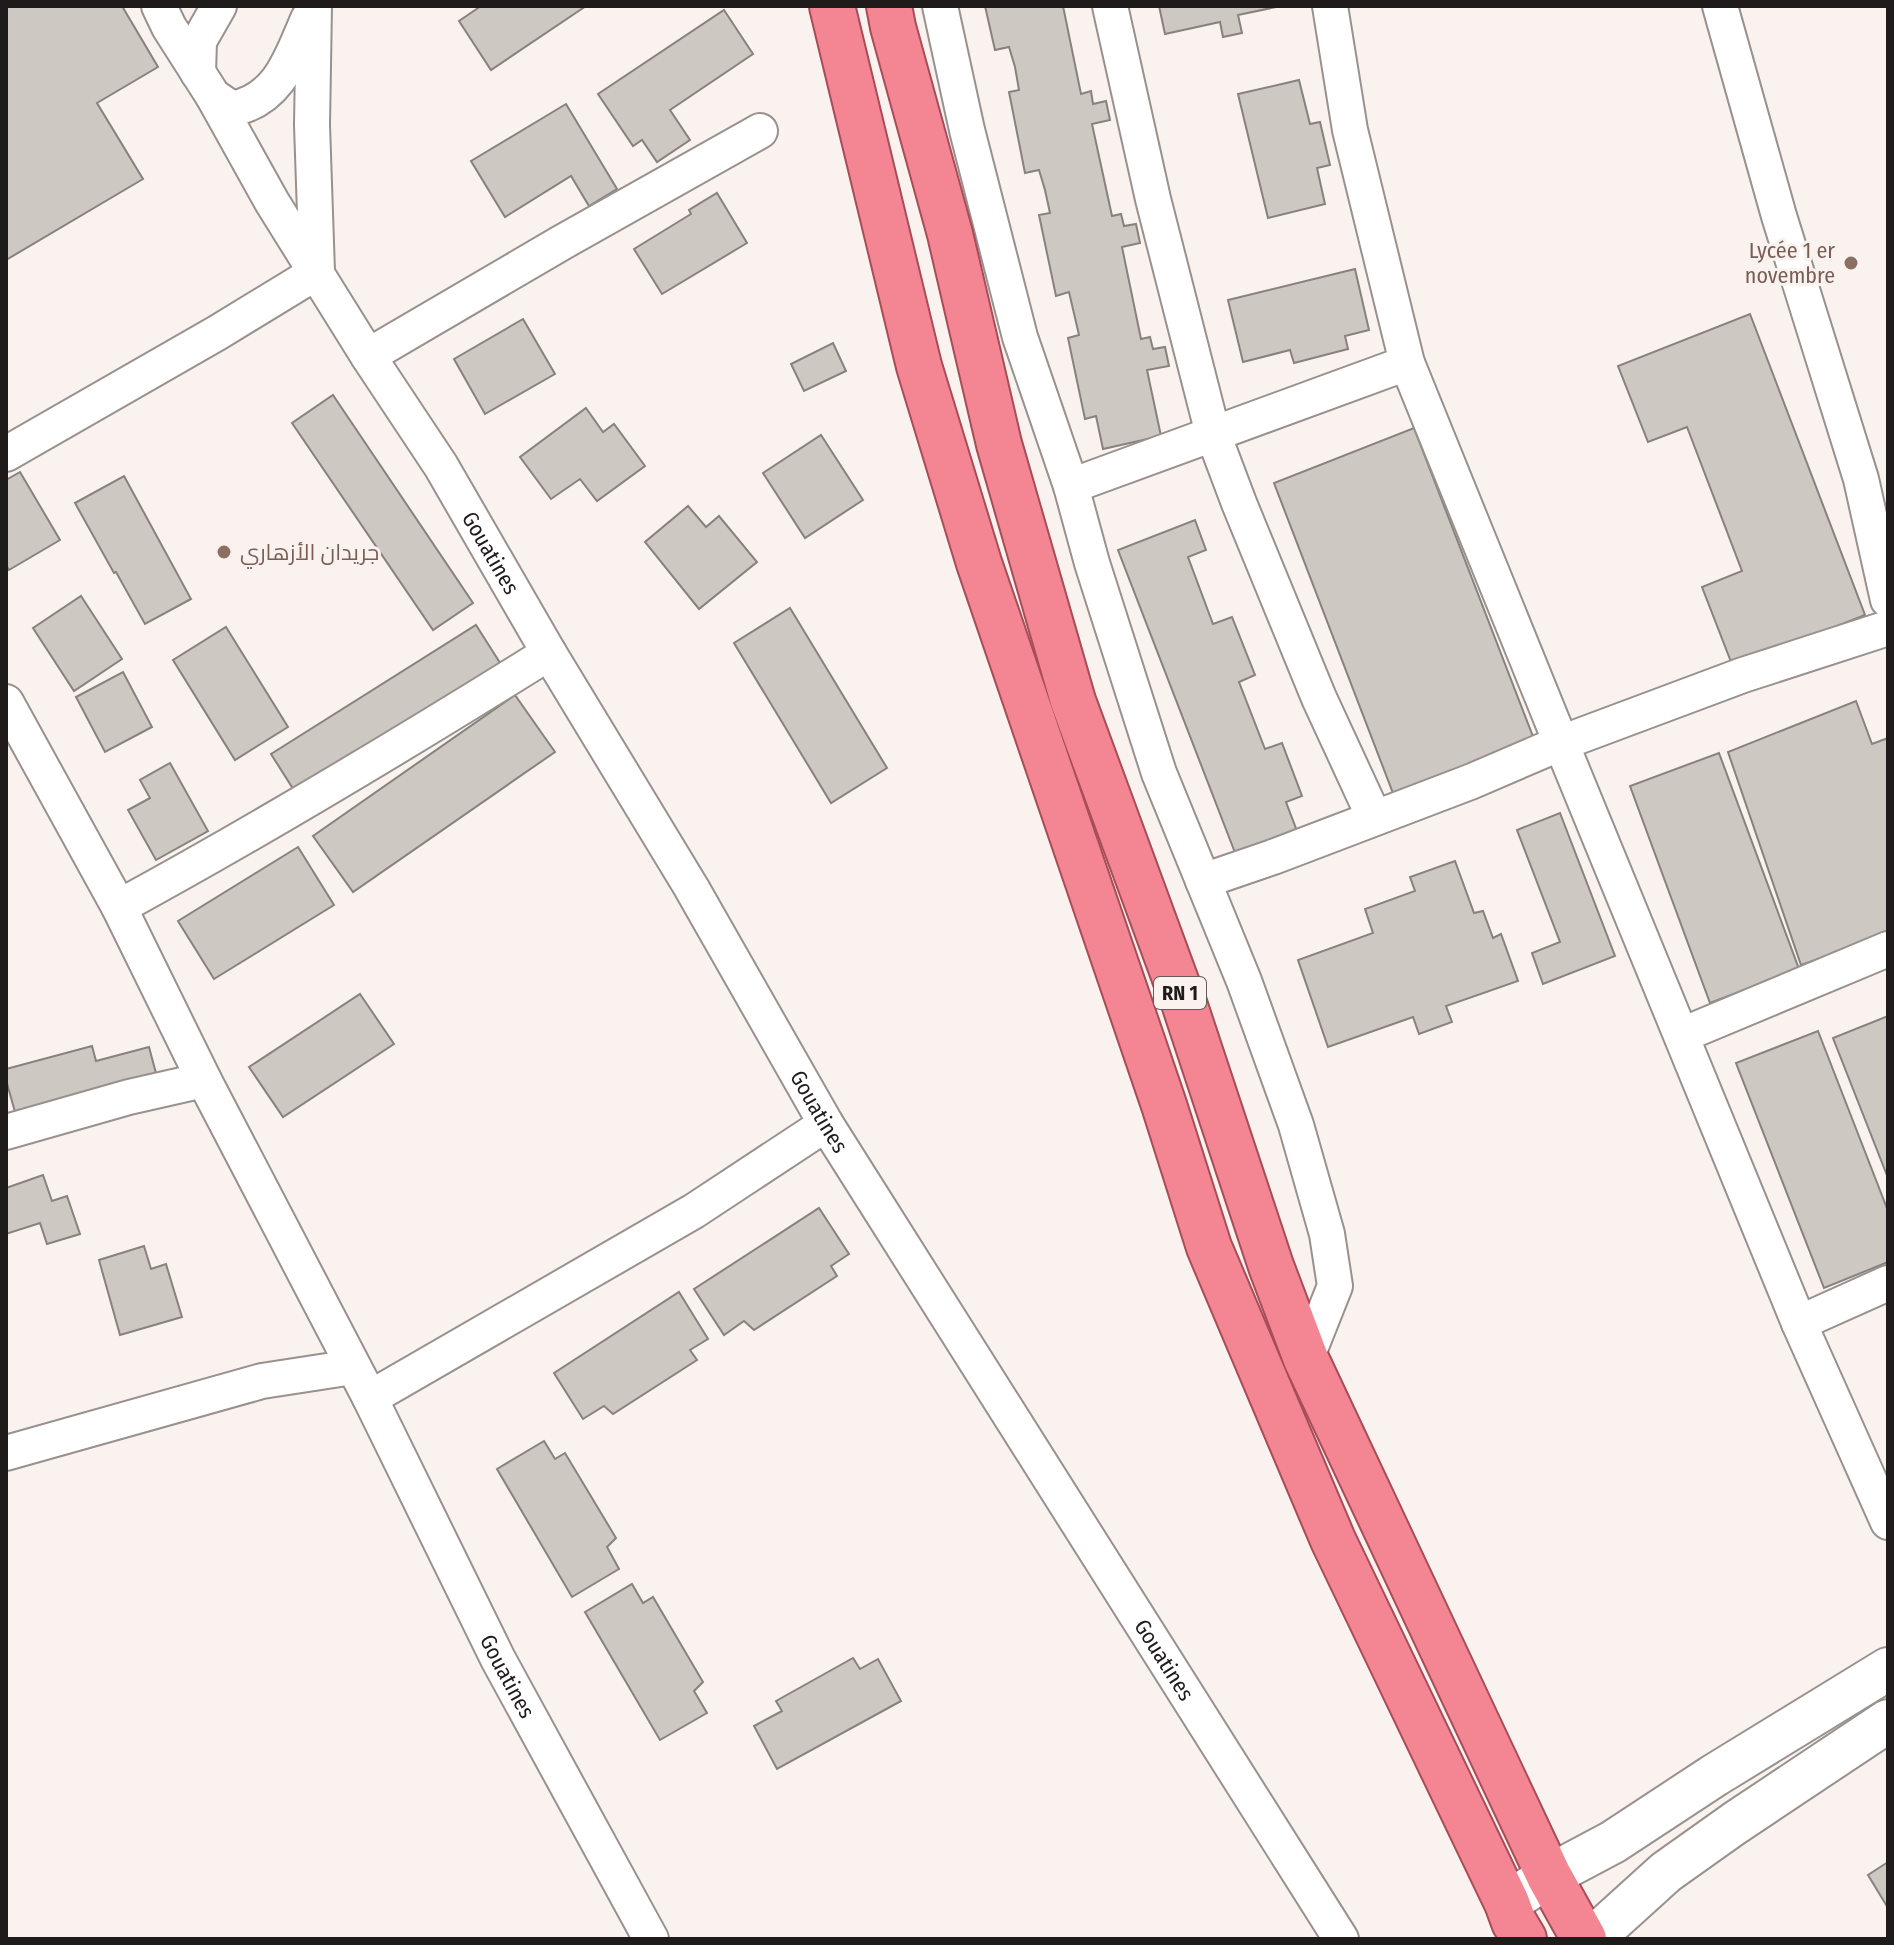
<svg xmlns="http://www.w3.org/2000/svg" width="1894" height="1945" viewBox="0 0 1894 1945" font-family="'Fira Sans Condensed',Cairo,sans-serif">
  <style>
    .building { fill: #cdc8c2; stroke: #87827d; stroke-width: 2 }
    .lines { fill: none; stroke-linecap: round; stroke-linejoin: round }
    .minor-casing { stroke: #98918d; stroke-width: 38 }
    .tertiary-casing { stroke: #98918d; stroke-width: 46 }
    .trunk-casing { stroke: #a74d58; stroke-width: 48 }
    .minor { stroke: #fff; stroke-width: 34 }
    .tertiary { stroke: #fff; stroke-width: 42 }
    .trunk { stroke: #f48694; stroke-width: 44 }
    .education-dot { fill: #8d6e63; stroke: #f9f2ee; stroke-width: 3 }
    .labels { text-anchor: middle; stroke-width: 6; stroke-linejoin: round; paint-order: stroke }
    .shield { fill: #f9f2ee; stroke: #605c5a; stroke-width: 2 }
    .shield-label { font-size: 20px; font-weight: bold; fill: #1e1b1a }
    .education-label { font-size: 22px; fill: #785e54; stroke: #f9f2ee; text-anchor: end }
    .street-label { font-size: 22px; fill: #1e1b1a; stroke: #f9f2ee }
  </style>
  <rect width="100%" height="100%" fill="#f9f2ee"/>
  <g class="building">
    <path d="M6 6H122L158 67 97 103 143 179 6 260Z"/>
    <path d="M481 6H586L491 70 459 21Z"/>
    <path d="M985 6H1063L1081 94 1091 91 1093 104 1106 101 1110 120 1092 124 1112 216 1121 214 1124 226 1136 224 1140 243 1122 247 1141 339 1150 337 1153 349 1165 347 1169 366 1147 370 1161 436 1103 449 1096 416 1085 419 1068 338 1079 335 1069 292 1056 296 1039 215 1050 213 1045 190 1039 170 1025 173 1009 92 1019 90 1015 67 1009 47 995 50Z"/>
    <path d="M1159 6H1281L1238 15 1242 33 1223 37 1220 22 1165 34Z"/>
    <path d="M724 10 753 54 670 110 690 140 657 162 642 140 633 146 598 94Z"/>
    <path d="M1299 80 1310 124 1320 122 1330 165 1317 168 1325 204 1268 218 1238 94Z"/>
    <path d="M566 104 617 189 589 206 571 176 505 217 471 161Z"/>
    <path d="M717 193 747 243 662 294 634 249 691 214 689 210Z"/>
    <path d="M1355 269 1369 330 1345 336 1348 349 1294 363 1290 350 1243 362 1228 300Z"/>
    <path d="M1750 314 1865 615 1733 667 1702 587 1742 571 1687 427 1648 442 1618 366Z"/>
    <path d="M523 319 555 374 485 414 454 359Z"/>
    <path d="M833 343 846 371 804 391 791 364Z"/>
    <path d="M333 395 473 603 433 630 292 423Z"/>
    <path d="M586 408 603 432 614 424 645 466 597 501 580 479 551 499 520 457Z"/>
    <path d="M1414 428 1537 747 1396 801 1274 483Z"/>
    <path d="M821 435 863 500 805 538 763 473Z"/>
    <path d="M20 472 60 540 9 570 6 565V480Z"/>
    <path d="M124 476 191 599 145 624 116 572 114 573 75 503Z"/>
    <path d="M688 506 706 527 719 516 757 562 699 609 645 542Z"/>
    <path d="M1195 520 1206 550 1188 557 1213 624 1232 617 1255 675 1239 682 1265 749 1282 743 1302 796 1286 802 1300 839 1239 863 1118 550Z"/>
    <path d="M81 596 122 659 74 691 33 628Z"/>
    <path d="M790 608 887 768 831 803 734 643Z"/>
    <path d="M476 625 502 666 297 795 271 754Z"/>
    <path d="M226 627 288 727 235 760 173 660Z"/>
    <path d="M123 672 152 727 105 752 76 697Z"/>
    <path d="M515 695 555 752 353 892 313 836Z"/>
    <path d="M1856 701 1872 744 1888 738V935L1801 965 1728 752Z"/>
    <path d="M1719 753 1799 969 1710 1003 1630 786Z"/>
    <path d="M170 763 208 831 156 860 128 810 150 798 140 780Z"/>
    <path d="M1560 813 1615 956 1543 984 1532 953 1560 942 1517 830Z"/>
    <path d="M298 847 334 905 214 979 178 921Z"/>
    <path d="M1455 861 1474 913 1483 911 1493 938 1501 934 1518 981 1446 1006 1452 1022 1419 1034 1413 1017 1328 1047 1298 960 1373 933 1365 909 1415 891 1410 877Z"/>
    <path d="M360 994 394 1044 283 1117 249 1067Z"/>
    <path d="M1888 1016V1178L1833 1038Z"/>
    <path d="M1818 1031 1888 1211V1262L1824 1288 1736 1063Z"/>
    <path d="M92 1046 96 1061 149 1047 161 1092 19 1126 6 1080V1069Z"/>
    <path d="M43 1175 52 1201 67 1196 80 1234 47 1244 40 1223 6 1234V1188Z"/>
    <path d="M819 1208 849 1254 831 1266 837 1276 754 1330 744 1321 724 1335 694 1289Z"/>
    <path d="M144 1246 151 1269 166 1264 182 1317 120 1335 99 1260Z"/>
    <path d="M679 1292 708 1339 690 1350 697 1360 613 1414 604 1406 583 1419 554 1373Z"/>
    <path d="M544 1441 555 1459 565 1453 616 1538 607 1547 619 1569 572 1597 497 1469Z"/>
    <path d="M632 1584 643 1603 653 1597 703 1682 694 1691 707 1713 660 1740 585 1612Z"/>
    <path d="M853 1658 860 1669 878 1659 901 1701 777 1769 754 1726 782 1711 776 1701Z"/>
    <path d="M1888 1862V1908L1868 1875Z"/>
  </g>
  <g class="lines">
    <defs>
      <g id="minor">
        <path id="s1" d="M159 6 169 27 213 96 272 202 368 356 441 466 549 653 691 887 826 1124 1341 1939"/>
        <path d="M940 6 967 130 1020 337 1071 486 1092 563 1159 773 1244 981 1296 1125 1327 1234 1335 1286 1306 1359"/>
        <path d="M1110 6 1153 199 1213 434 1239 503 1319 698 1374 817"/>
        <path d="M1720 6 1779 216 1861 479 1888 600"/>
        <path d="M198 73 199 41 219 6"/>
        <path d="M213 96 232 109C280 99 291 58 308 19"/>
        <path d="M368 356 561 243 760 131"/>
        <path d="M1407 363 1561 743 1743 675 1888 628"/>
        <path d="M6 454 217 333 317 272 312 125 314 6"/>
        <path d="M1071 486 1407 363 1350 130 1330 6"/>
        <path id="s2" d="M6 702 119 907 204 1080 370 1398 498 1659 651 1939"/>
        <path d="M1203 881 1273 857 1470 782 1561 743 1799 1323 1888 1522"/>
        <path d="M119 907C266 827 408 741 549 653"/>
        <path d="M1682 1035 1888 949"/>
        <path d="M6 1132 129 1097 204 1080"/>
        <path d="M1799 1323 1888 1283"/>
        <path d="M370 1398 694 1211 826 1124"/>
        <path d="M6 1453 262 1381 353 1367"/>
      </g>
      <g id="tertiary">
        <path d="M1507 1903 1549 1876 1613 1842 1715 1775 1888 1669"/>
        <path d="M1592 1939 1666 1872 1735 1823 1888 1721"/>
      </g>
      <g id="trunk">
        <path d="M832 6 919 366 979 563 1164 1105 1209 1247 1333 1540 1507 1903 1514 1922 1524 1939"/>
        <path d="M889 6 893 27 950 234 999 444 1073 701 1184 1003 1271 1266 1306 1359 1549 1876 1584 1939"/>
      </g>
    </defs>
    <use href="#minor" class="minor-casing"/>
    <use href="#tertiary" class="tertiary-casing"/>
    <use href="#trunk" class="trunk-casing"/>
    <use href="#minor" class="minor"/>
    <use href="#tertiary" class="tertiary"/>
    <use href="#trunk" class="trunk"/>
  </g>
  <g class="education-dot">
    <circle cx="1851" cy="263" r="8"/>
    <circle cx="224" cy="552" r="8"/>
  </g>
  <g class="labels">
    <rect class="shield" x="1154" y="977" width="52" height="32" rx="6"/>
    <g class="shield-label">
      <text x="1180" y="1000">RN 1</text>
    </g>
    <g class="education-label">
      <text x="1835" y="258">Lycée 1 er<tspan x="1835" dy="25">novembre</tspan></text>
      <text x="240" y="560" text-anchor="start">جريدان الأزهاري</text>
    </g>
    <g class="street-label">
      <text dy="8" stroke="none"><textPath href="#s1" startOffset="640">Gouatines</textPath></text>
      <text dy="8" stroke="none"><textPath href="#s1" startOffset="1288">Gouatines</textPath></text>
      <text dy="8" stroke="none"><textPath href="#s1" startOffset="1936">Gouatines</textPath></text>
      <text dy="8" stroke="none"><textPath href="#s2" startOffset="1096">Gouatines</textPath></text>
    </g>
  </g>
  <rect width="1894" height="1945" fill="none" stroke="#1e1b1a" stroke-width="16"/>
</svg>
